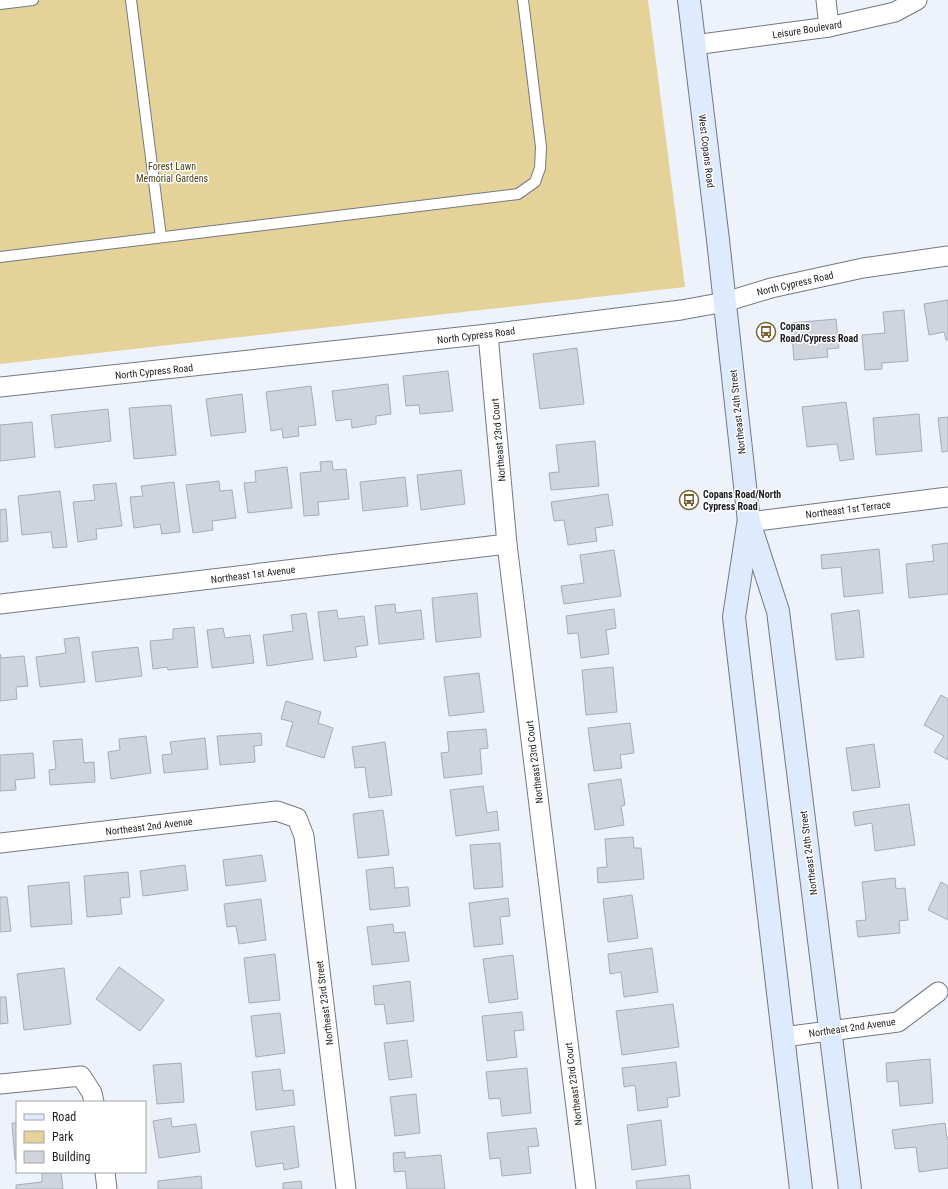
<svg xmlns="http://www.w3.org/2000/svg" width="948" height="1189" viewBox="0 0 948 1189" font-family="'Roboto Condensed',sans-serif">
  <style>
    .green { fill: #e4d299 }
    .building { fill: #cfd4dd; stroke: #a7acb5 }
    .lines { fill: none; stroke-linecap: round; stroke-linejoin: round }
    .service-casing { stroke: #747981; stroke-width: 12 }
    .minor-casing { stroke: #747981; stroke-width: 21 }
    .secondary-casing { stroke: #747981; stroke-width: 24 }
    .service { stroke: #fff; stroke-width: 10 }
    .minor { stroke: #fff; stroke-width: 19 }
    .secondary { stroke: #deeafe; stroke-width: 22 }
    .labels { text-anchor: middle; stroke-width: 3; stroke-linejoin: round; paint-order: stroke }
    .street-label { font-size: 10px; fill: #1b1d20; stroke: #fff }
    .park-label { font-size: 10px; fill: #4b3f17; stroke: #fff }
    .poi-label { font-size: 10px; font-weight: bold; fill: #1b1d20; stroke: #fff; text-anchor: start }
  </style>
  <rect width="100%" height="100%" fill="#edf2fb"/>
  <path class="green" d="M0 0H648L685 287 0 364Z"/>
  <g class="building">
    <path d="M948 300V340H946L944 332 929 335 924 304Z"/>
    <path d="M904 310 908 361 882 363V369L865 370 862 335 885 333 883 312Z"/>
    <path d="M836 319 839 348 827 349 828 357 794 360 791 323Z"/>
    <path d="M577 348 584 404 540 409 533 354Z"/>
    <path d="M448 371 453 411 420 414 419 405 406 406 403 376Z"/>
    <path d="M388 384 391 414 376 416V424L352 428 351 419 336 421 332 391Z"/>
    <path d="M311 386 316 425 298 427 299 436 283 438 282 429 271 431 266 392Z"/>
    <path d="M242 394 246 432 211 436 206 399Z"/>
    <path d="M846 402 854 459 840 461 837 444 807 447 802 407Z"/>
    <path d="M171 405 176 455 134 459 129 408Z"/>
    <path d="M108 409 111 441 55 448 51 415Z"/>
    <path d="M919 414 922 451 876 455 873 418Z"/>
    <path d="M948 417V451L942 452 938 418Z"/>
    <path d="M32 422 35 457 0 461V425Z"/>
    <path d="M595 441 599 486 551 490 549 473 559 472 556 445Z"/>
    <path d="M332 461 333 470 346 469 349 499 318 502 319 515 304 516 300 473 321 471 320 462Z"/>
    <path d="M287 467 292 508 248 513 244 483 256 482 255 471Z"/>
    <path d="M461 470 465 504 421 510 417 475Z"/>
    <path d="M405 477 408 506 363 511 360 482Z"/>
    <path d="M219 481 220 491 232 490 236 518 212 521 213 530 193 533 186 485Z"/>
    <path d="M174 482 180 532 162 534 160 524 134 528 130 497 143 496 141 486Z"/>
    <path d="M116 483 122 526 96 529 97 539 78 542 73 502 95 500 93 485Z"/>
    <path d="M60 491 67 547 53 548 51 532 22 535 18 496Z"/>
    <path d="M608 494 613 525 595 528 597 541 568 545 564 520 554 521 551 502Z"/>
    <path d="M6 509 8 541 0 542V510Z"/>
    <path d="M948 543V594L909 598 906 564 934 561 932 545Z"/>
    <path d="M879 549 883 593 844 597 841 567 822 569 821 555Z"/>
    <path d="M614 550 621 596 564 604 561 586 584 583 580 555Z"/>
    <path d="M477 593 481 637 436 642 432 598Z"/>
    <path d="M395 604 396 613 421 610 424 639 379 644 375 606Z"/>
    <path d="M614 609 616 628 606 630 609 654 581 658 578 633 568 634 566 616Z"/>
    <path d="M337 610 338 619 364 616 368 645 355 647 357 657 324 661 318 612Z"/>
    <path d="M859 610 864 657 836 660 831 614Z"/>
    <path d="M306 613 313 659 267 666 263 635 293 631 291 615Z"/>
    <path d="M194 627 198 667 168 670 167 667 153 669 150 641 173 639V629Z"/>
    <path d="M223 628 225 638 250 635 254 663 212 668 207 630Z"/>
    <path d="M79 637 85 682 40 687 36 657 66 653 64 639Z"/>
    <path d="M138 647 142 676 96 682 92 652Z"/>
    <path d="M0 654 1 658 24 656 28 686 16 687 17 699 0 701Z"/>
    <path d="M613 667 617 712 586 715 582 670Z"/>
    <path d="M479 673 484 712 449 716 444 677Z"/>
    <path d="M941 695 948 699V760L934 752 944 736 924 725Z"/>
    <path d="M286 701 321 712 318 723 333 728 324 758 286 746 293 722 281 719Z"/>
    <path d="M630 723 634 753 620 755 622 768 594 771 588 728Z"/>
    <path d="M486 729 488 748 480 749 482 774 444 778 441 753 449 752 447 732Z"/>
    <path d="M261 733 262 745 254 746 255 762 220 765 217 736Z"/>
    <path d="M146 736 151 773 111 779 108 752 120 750 119 739Z"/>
    <path d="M205 738 208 769 164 773 162 755 172 754 170 742Z"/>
    <path d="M82 739 84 763 94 762 95 782 50 785 49 770 56 769 53 741Z"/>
    <path d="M385 742 392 795 369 798 365 767 355 768 352 747Z"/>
    <path d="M874 744 880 787 852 791 846 748Z"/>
    <path d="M33 753 35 778 15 780 16 790 0 791V755Z"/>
    <path d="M621 779 625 805 621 806 624 825 595 830 588 784Z"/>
    <path d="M483 786 487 813 497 811 499 830 456 836 450 790Z"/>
    <path d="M909 804 915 845 875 851 872 823 855 826 853 812Z"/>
    <path d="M383 810 389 855 358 858 353 814Z"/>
    <path d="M633 837 634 848H641L644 879 598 883 597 868 607 867 605 839Z"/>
    <path d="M500 843 503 887 474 889 470 845Z"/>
    <path d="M262 855 266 881 226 886 223 860Z"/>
    <path d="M185 865 188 890 143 896 140 871Z"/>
    <path d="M393 867 395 888 408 887 410 906 370 910 366 870Z"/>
    <path d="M128 872 130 897 120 898 122 914 87 917 84 876Z"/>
    <path d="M895 878 896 889 905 888 908 920 899 921 900 933 858 937 856 921 866 920 862 882Z"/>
    <path d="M69 882 72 924 31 927 28 886Z"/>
    <path d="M941 882 948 886V920L928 910Z"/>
    <path d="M632 895 638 938 608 942 603 899Z"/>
    <path d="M0 897H7L11 931 0 932Z"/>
    <path d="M508 898 510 916 500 917 503 944 474 947 469 903Z"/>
    <path d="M261 899 266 940 239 944 236 926 227 927 224 904Z"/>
    <path d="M393 924 394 933 405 932 409 961 372 965 367 927Z"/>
    <path d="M652 948 658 992 624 997 621 972 610 974 608 954Z"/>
    <path d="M275 954 280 1000 249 1003 244 958Z"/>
    <path d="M513 955 518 999 489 1003 483 959Z"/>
    <path d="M119 967 164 1000 140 1031 96 999Z"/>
    <path d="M64 968 71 1024 24 1030 17 974Z"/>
    <path d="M410 981 414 1021 387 1024 384 1004 375 1005 373 986Z"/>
    <path d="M0 997H6L8 1023 0 1024Z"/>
    <path d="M673 1004 679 1047 622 1055 616 1011Z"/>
    <path d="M522 1012 524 1030 514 1031 517 1057 487 1061 482 1016Z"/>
    <path d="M280 1013 285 1053 256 1057 251 1016Z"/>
    <path d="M407 1040 412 1077 389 1080 384 1043Z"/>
    <path d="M930 1059 933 1103 900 1106 898 1081 887 1082 886 1063Z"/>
    <path d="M676 1062 680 1096 667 1098 668 1107 638 1111 635 1085 624 1087 622 1068Z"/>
    <path d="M181 1063 184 1102 157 1104 153 1065Z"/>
    <path d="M527 1068 531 1113 502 1116 500 1098 489 1099 486 1072Z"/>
    <path d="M280 1069 283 1091 293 1090 295 1105 256 1110 252 1072Z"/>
    <path d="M416 1094 420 1133 395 1136 390 1097Z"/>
    <path d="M171 1118 172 1127 196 1124 200 1152 159 1158 153 1121Z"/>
    <path d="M661 1120 666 1165 632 1170 627 1125Z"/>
    <path d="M12 1123H17V1160H15Z"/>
    <path d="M945 1123 947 1138 948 1137V1168L919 1172 916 1147 895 1149 892 1130Z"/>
    <path d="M294 1126 299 1167 284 1170 283 1163 256 1167 251 1132Z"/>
    <path d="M536 1128 539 1146 528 1147 531 1173 502 1176 500 1158 490 1159 487 1133Z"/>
    <path d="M405 1152V1158L441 1155 445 1189H407L405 1171 394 1172 393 1153Z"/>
    <path d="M61 1172 63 1189H16V1185L42 1182V1173Z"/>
    <path d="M689 1175 691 1189H637L636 1181Z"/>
    <path d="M201 1176 202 1189H158V1181Z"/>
    <path d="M301 1181 302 1189H283V1183Z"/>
  </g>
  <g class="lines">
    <defs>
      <g id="service">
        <path d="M131 0 161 237"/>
        <path d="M0 4 33 0"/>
        <path d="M0 257 518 194 535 182 540 168 541 147 523 0"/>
      </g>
      <g id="minor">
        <path d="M826 0 829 27"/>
        <path d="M694 45 829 27 895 12 917 0"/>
        <path d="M488 334 507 544 586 1189"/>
        <path d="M0 387 488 334 681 310 725 302 771 288 863 268 948 256"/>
        <path d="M749 522 948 497"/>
        <path d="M0 604 507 544"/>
        <path d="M0 843 277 811 297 818 304 836 346 1189"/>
        <path d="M783 1037 898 1022 938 992"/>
        <path d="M0 1084 81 1076 92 1093 94 1102"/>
        <path d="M105 1172 107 1189"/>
      </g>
      <g id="secondary">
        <path d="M689 0 718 240 749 522 778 611 850 1189"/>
        <path d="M748 525 734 617 801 1189"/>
      </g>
    </defs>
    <use href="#service" class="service-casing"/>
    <use href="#minor" class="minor-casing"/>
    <use href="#secondary" class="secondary-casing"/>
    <use href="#service" class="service"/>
    <use href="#minor" class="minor"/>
    <use href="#secondary" class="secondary"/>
  </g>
  <defs>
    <symbol id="bus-ring" viewBox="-11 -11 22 22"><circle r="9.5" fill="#fff" stroke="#746533" stroke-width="1.5"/><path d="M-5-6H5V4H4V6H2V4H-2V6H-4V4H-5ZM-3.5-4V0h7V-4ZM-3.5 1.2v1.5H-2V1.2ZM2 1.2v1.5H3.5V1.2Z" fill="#746533"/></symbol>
  </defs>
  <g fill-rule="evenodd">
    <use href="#bus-ring" x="755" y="321" width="22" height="22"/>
    <use href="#bus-ring" x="678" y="489" width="22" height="22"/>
  </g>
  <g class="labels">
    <g class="street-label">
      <text transform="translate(807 29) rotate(-9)" y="4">Leisure Boulevard</text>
      <text transform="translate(707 151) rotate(83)" y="4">West Copans Road</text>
      <text transform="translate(795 283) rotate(-13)" y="4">North Cypress Road</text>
      <text transform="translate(476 335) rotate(-7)" y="4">North Cypress Road</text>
      <text transform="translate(154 371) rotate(-6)" y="4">North Cypress Road</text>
      <text transform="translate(737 412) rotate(-96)" y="4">Northeast 24th Street</text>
      <text transform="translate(498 440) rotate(-95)" y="4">Northeast 23rd Court</text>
      <text transform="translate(848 509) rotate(-7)" y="4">Northeast 1st Terrace</text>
      <text transform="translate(253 574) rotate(-7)" y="4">Northeast 1st Avenue</text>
      <text transform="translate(534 762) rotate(-97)" y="4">Northeast 23rd Court</text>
      <text transform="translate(149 826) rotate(-7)" y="4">Northeast 2nd Avenue</text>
      <text transform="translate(808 853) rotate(-97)" y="4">Northeast 24th Street</text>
      <text transform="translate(324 1003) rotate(-97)" y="4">Northeast 23rd Street</text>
      <text transform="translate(852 1027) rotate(-8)" y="4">Northeast 2nd Avenue</text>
      <text transform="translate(573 1084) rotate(-97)" y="4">Northeast 23rd Court</text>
    </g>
    <g class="park-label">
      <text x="172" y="170">Forest Lawn<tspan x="172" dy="12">Memorial Gardens</tspan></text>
    </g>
    <g class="poi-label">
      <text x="780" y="330">Copans<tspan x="780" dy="12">Road/Cypress Road</tspan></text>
      <text x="703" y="498">Copans Road/North<tspan x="703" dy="12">Cypress Road</tspan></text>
    </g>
  </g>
  <rect x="16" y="1101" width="130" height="72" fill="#ffffff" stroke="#a4a5a6"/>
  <rect x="24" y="1114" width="20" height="6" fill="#deeafe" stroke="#a4a5a6"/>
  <text x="52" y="1121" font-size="12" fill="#1b1d20">Road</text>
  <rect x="24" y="1131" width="20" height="12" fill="#e4d299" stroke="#a4a5a6"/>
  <text x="52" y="1141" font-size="12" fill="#1b1d20">Park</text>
  <rect x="24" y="1151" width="20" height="12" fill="#cfd4dd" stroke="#a4a5a6"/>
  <text x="52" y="1161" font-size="12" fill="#1b1d20">Building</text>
</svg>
